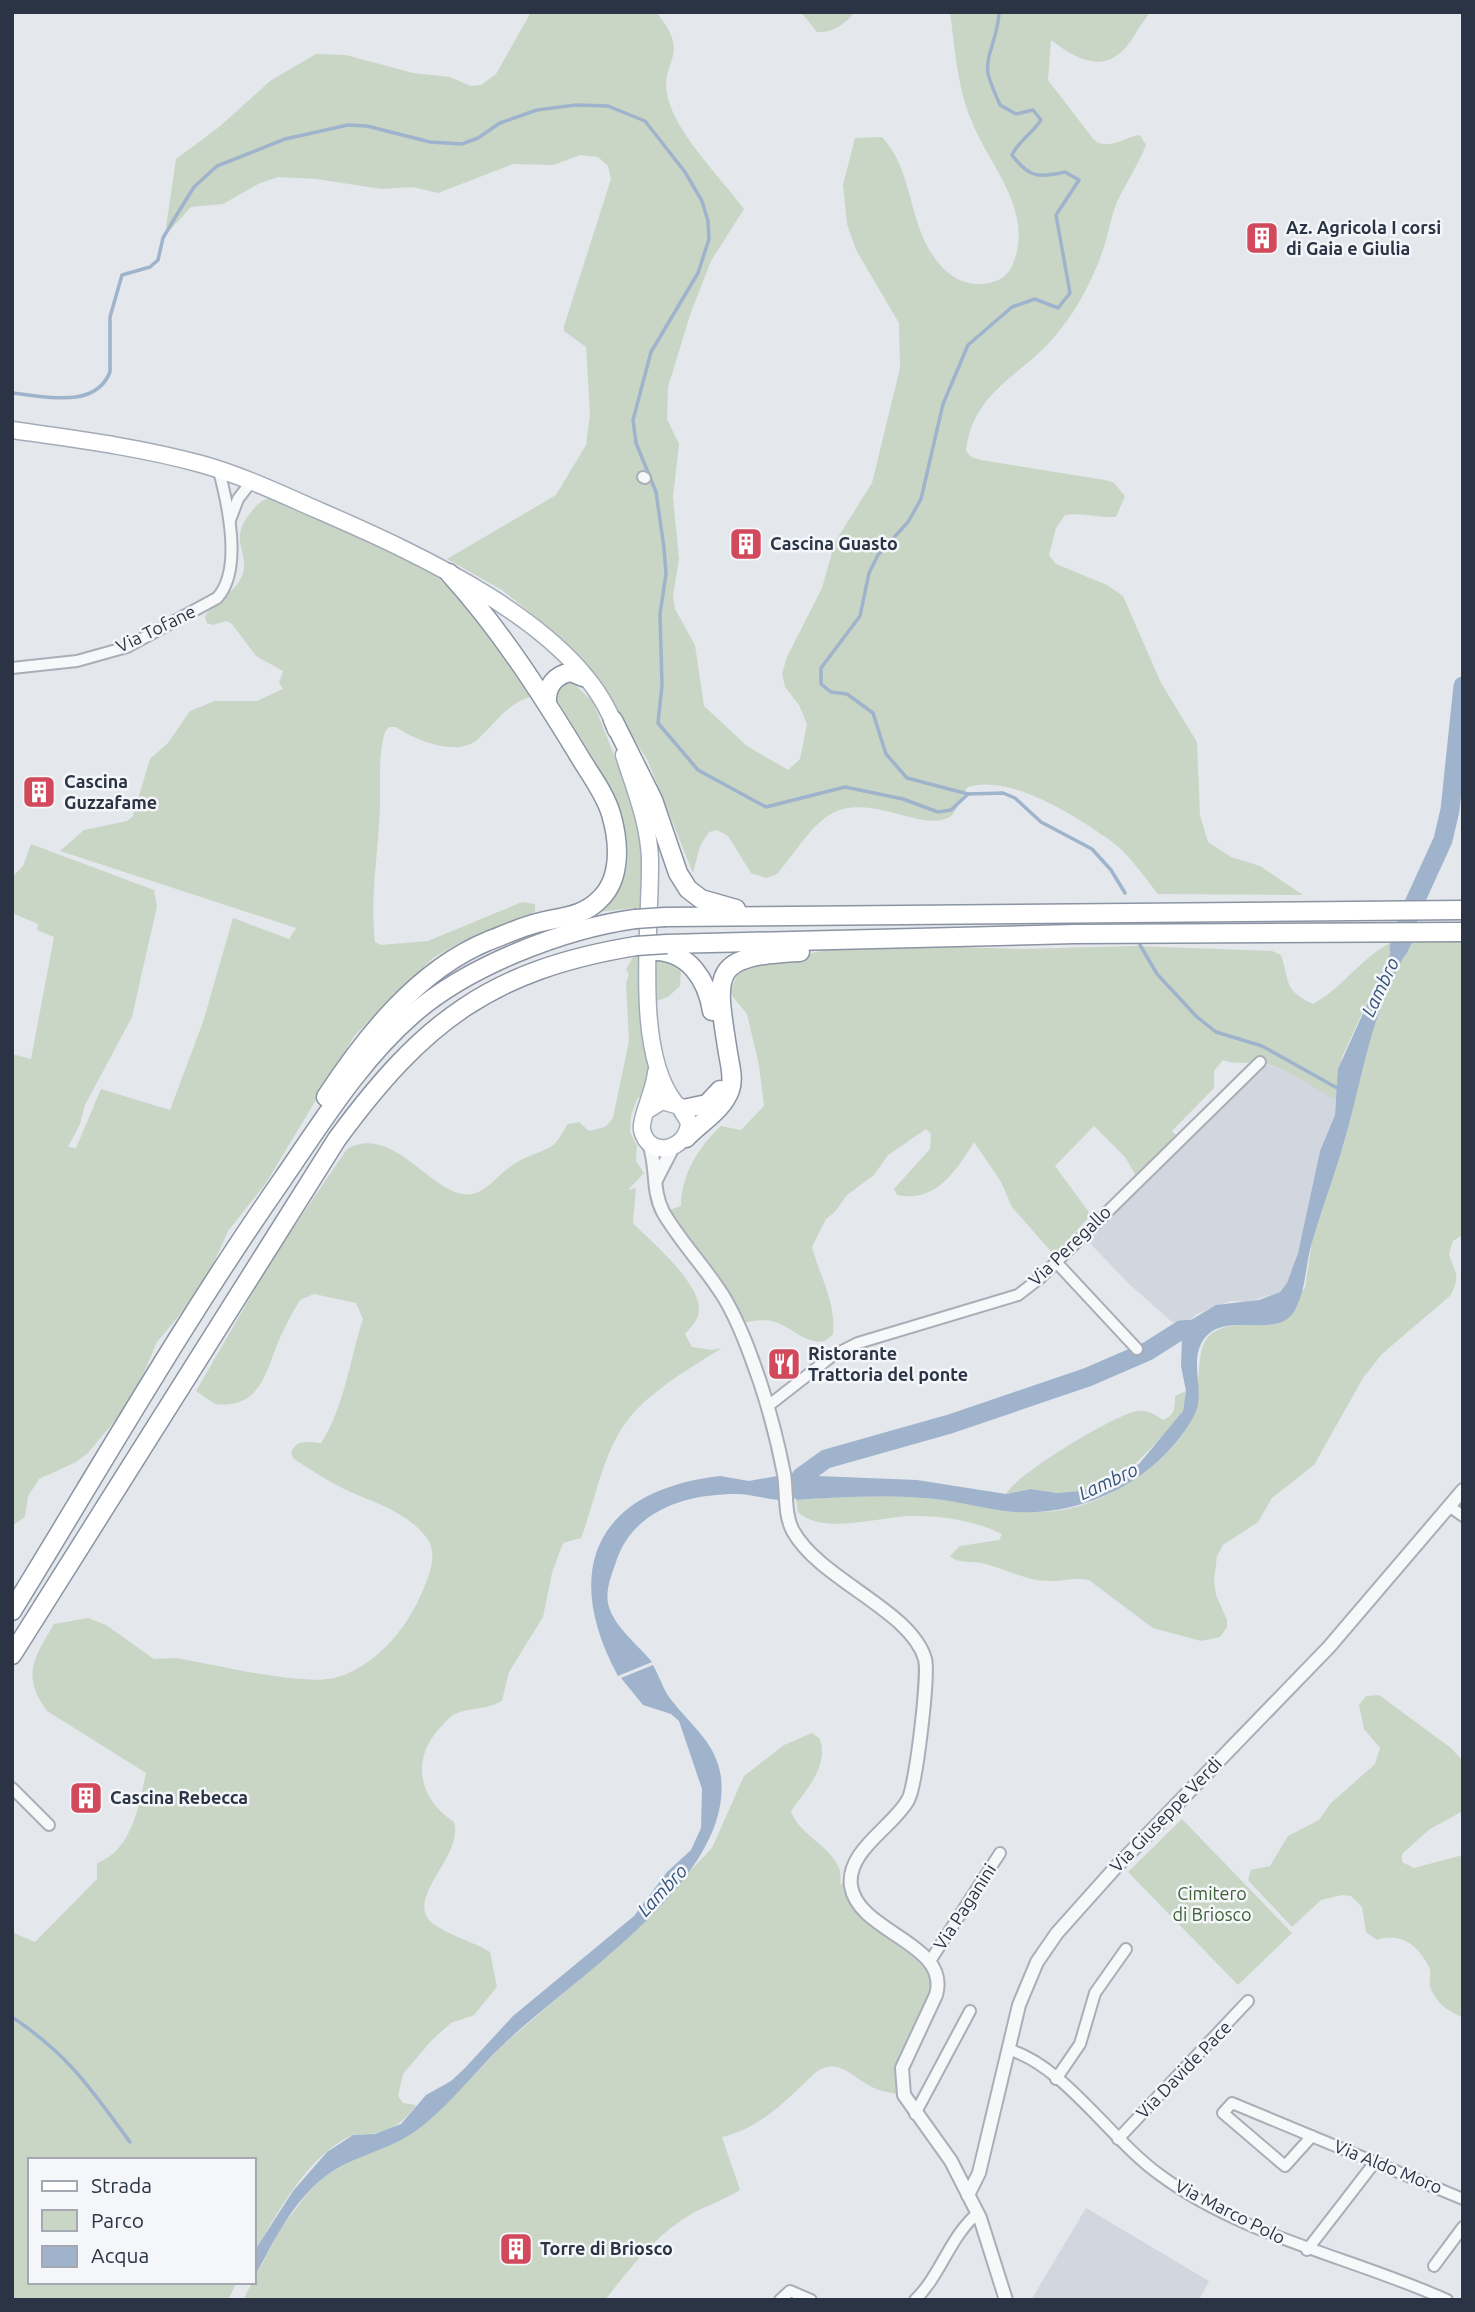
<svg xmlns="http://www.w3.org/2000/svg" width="1475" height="2312" viewBox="0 0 1475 2312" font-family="Ubuntu,sans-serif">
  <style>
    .built { fill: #d2d6de }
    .green { fill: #c9d6c5 }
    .water { fill: #9fb4cc }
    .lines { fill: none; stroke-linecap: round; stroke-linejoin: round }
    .stream { stroke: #9fb4cc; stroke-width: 3.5 }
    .river { stroke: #9fb4cc; stroke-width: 19 }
    .minor-casing { stroke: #a9aeb7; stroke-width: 14 }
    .tertiary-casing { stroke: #a9aeb7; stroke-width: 16 }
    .primary-casing { stroke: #a3abb8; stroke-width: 19 }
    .trunk-casing { stroke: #8b94a3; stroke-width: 21 }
    .minor { stroke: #f7f8fa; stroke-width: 10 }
    .tertiary { stroke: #f7f8fa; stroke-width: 12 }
    .primary { stroke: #fff; stroke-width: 16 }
    .trunk { stroke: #fff; stroke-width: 18 }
    .trunk-bridge-casing { stroke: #8b94a3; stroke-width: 21; stroke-linecap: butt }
    .trunk-bridge { stroke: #fff; stroke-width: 18 }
    .labels { text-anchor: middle; stroke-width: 5; stroke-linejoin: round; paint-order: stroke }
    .poi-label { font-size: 18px; font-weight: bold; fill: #2b3445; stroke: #f4f6f9; text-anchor: start }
    .street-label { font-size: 18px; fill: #2b3445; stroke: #f4f6f9 }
    .park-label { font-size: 18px; fill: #3f6138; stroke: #f4f6f9 }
    .water-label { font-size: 19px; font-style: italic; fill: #34527a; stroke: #f4f6f9 }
  </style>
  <rect width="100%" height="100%" fill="#e4e7ec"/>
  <g class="built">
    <path d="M1260 1062 1290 1072 1336 1100 1335 1115 1320 1151 1298 1253 1287 1283 1280 1292 1248 1302 1230 1301 1197 1314 1186 1323 1172 1322 1128 1283 1082 1235Z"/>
    <path d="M1086 2208 1209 2281 1199 2300H1031Z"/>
  </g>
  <g class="green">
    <path d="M531 12H656C695 59 656 59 669 102 681 139 721 178 744 209L711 261 690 315 668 387 667 419 679 444 673 497 679 559 673 596 675 609 695 645 704 706 747 746 788 770 800 759 807 724 799 705 785 687 782 674 787 657 822 588 835 542 872 483 900 368 899 323 856 250 847 224 843 185 855 138 882 137C917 175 906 232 945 270 955 280 969 285 983 284 1003 282 1011 273 1016 255 1029 205 990 166 972 122 957 87 955 49 950 12H1149C1146 20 1141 24 1137 31 1113 74 1086 67 1051 40L1048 80 1094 140C1109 151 1124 137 1140 135L1146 145C1138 165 1126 183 1117 202 1110 219 1108 237 1102 253 1090 286 1072 319 1048 344 1014 379 972 396 966 451L971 457 981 460 1105 480 1114 483 1125 496 1116 517C1098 518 1083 512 1065 515L1056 528 1049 555 1056 564 1107 585 1123 596 1161 683 1197 742 1200 815 1208 842 1231 857 1260 866 1303 895 1158 894C1145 878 1131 857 1115 844 1081 819 1011 773 968 787 961 795 959 808 952 815 927 836 871 791 831 814 809 827 794 855 777 874L766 878 751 873 728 836 717 830 709 832 700 846 693 873 647 759 609 701 532 614 502 590 447 559 556 495 586 445 590 414 586 347 564 331V326L611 179 608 166 598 157 581 155 553 165 513 164 438 193 413 187 382 189 316 179 278 177 258 184 223 204 191 207 171 229 166 227 176 159 219 127 270 81 316 54 346 55 413 73 450 77 471 86 481 85 496 74Z"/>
    <path d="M801 12H855C844 24 834 33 817 32Z"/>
    <path d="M272 497 421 565C469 598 499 649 533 696 507 703 497 722 478 739 458 758 415 740 396 727H389L385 732C379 752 380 772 380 791 381 842 369 891 375 942L381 945 428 941 522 902 535 904V911L518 923 481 938 461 942 433 958 355 1035 266 1183 228 1231 203 1287 157 1342 132 1400 88 1453 76 1462 39 1479 28 1496 25 1517 12 1526V1054L31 1059 54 937 37 930 38 924 12 913V877L23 866 31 844 154 890 157 906 132 1017 85 1105 80 1124 68 1147 76 1148 101 1089 170 1110 203 1022 233 918 289 939 296 928 60 851 84 830 127 821 133 816 150 759 168 743 190 711 215 701H257L283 689 279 683 283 671 256 656 232 624 226 621 213 625 207 623 205 617C212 601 233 595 241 578 253 555 226 542 251 512 257 504 263 499 272 497Z"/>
    <path d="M570 680 593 702 633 803 643 842 644 907 597 912C605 903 617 894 622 883 648 824 581 744 554 694L562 683Z"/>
    <path d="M1463 939V1235L1453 1241 1449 1254C1455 1274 1461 1273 1451 1295L1382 1354 1363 1378 1314 1465 1272 1498 1258 1522 1223 1545 1217 1556 1214 1581 1216 1595 1227 1620V1627L1220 1637 1201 1641 1153 1628 1089 1580C1076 1577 1065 1581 1051 1581 1026 1582 1005 1568 982 1563 971 1561 959 1564 950 1556L960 1546 999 1540 1002 1534C976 1521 942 1515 913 1516 879 1516 824 1536 798 1512L796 1500C838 1497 881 1495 923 1498 1003 1503 1053 1534 1128 1482 1148 1469 1175 1450 1186 1428 1217 1367 1168 1317 1272 1325L1305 1288 1312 1241 1345 1140 1374 1018 1389 981 1414 940Z"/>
    <path d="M1396 940 1342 1057 1336 1100C1312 1088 1294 1071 1267 1064 1251 1060 1238 1066 1223 1060L1214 1071V1088L1172 1131 1177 1136 1137 1178 1125 1157 1094 1126 1055 1166 1091 1215 1054 1255 1012 1207 1001 1182 974 1142C956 1171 936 1203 897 1195L894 1189 930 1149 931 1134 926 1129 888 1155 874 1175 847 1195 835 1212 826 1219 812 1247C820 1277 836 1302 833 1334L825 1341C807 1345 794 1329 778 1323 764 1318 751 1321 738 1324L663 1212 681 1206C681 1175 699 1146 721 1126L741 1130 764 1106 759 1065 747 1014 729 992 740 969 830 949 906 945 1020 949 1136 946 1272 951 1281 955C1290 982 1283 990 1313 1004 1344 987 1365 953 1396 940Z"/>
    <path d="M643 953 675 959 681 969 680 986 668 997 645 1005 650 1075 648 1088 637 1099 631 1116 630 1132 637 1146 636 1161 644 1173 628 1190 636 1188 633 1223C650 1241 707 1287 698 1316 696 1322 689 1329 685 1334L692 1347 712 1350 722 1348C690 1368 655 1388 630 1417 603 1450 596 1499 581 1538L563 1543 552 1573 543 1617 509 1672 502 1701C487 1710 471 1707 455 1714 449 1717 444 1724 439 1729 410 1761 420 1800 454 1822 464 1856 405 1897 431 1922 445 1934 474 1942 490 1952L497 1987 474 2015 451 2023 432 2040 403 2074 398 2096 403 2103 416 2105C405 2121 391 2131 372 2134 365 2136 356 2133 350 2136 306 2158 278 2212 254 2253V2160H30V2282H237L228 2300H12V1932L35 1942 97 1879V1863C132 1851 139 1805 146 1773L47 1711C21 1675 34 1658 54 1624L88 1618 106 1625 154 1659 176 1658C212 1664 302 1686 334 1678 372 1669 405 1631 420 1597 428 1578 440 1554 426 1537 406 1511 372 1502 344 1489 326 1480 310 1469 294 1459L291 1453C296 1439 308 1442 321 1443 344 1409 350 1358 363 1319L356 1303 314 1294 300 1300C292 1313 285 1326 279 1340 266 1370 261 1410 215 1404L196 1391 274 1256 347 1149C397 1121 437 1207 476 1193 490 1188 501 1172 514 1164 527 1155 541 1153 552 1146 558 1142 563 1131 568 1124L579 1122 589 1131 605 1127 613 1118 629 1041 626 984 629 974 626 969 633 957Z"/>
    <path d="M1186 1391 1183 1411 1175 1424 1128 1471 1080 1491 1057 1493 1031 1489 1006 1494C1015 1475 1117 1413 1138 1411 1148 1410 1155 1415 1163 1420 1175 1415 1175 1408 1175 1396Z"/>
    <path d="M1379 1695 1451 1748 1463 1761V1811L1430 1829 1402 1854V1862L1414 1868 1463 1855 1462 2017C1448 2011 1437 2004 1431 1989 1428 1982 1432 1974 1429 1967 1418 1945 1400 1932 1377 1940L1366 1932 1362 1907 1351 1896 1342 1895 1321 1900 1292 1927 1248 1880 1251 1870 1270 1866 1288 1836 1319 1820 1331 1803 1375 1764 1380 1748 1364 1729 1359 1705 1366 1696Z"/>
    <path d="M812 1733 820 1739C829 1766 806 1790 791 1811 800 1836 829 1844 839 1868 841 1872 840 1881 841 1885L852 1872 853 1893 939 1977 906 2055 904 2095C893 2093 880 2092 870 2086 851 2076 838 2057 816 2072 786 2100 763 2127 722 2137L740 2190C726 2199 710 2204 695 2212 658 2232 631 2267 605 2300H243L280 2230 309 2191 325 2176 369 2151 395 2141 450 2099 504 2044 614 1950 712 1848 744 1776 784 1745Z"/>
    <path d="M1182 1819 1292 1933 1238 1985 1128 1872Z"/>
  </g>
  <g class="water">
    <path d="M1396 940H1414C1373 1004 1367 1057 1348 1128 1338 1166 1324 1202 1313 1239 1305 1263 1307 1287 1295 1310 1277 1343 1220 1306 1201 1344 1190 1365 1206 1394 1194 1416 1158 1481 1079 1520 1006 1511 978 1508 951 1499 923 1498 881 1495 838 1497 796 1500L793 1475 917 1480 1006 1494 1031 1489 1057 1493 1080 1491 1109 1481 1139 1464 1183 1411 1186 1391 1181 1366 1182 1337 1186 1323 1216 1305 1259 1300 1280 1292 1287 1283 1298 1253 1320 1151 1335 1115 1338 1069Z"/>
    <path d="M720 1476 749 1481 777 1476 779 1500C765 1499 750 1494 736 1494 688 1494 635 1509 617 1559 612 1574 604 1591 609 1607 615 1627 638 1645 652 1662L618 1676C560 1569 597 1490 720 1476Z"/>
    <path d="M653 1665C658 1674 662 1685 667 1694 686 1722 716 1740 721 1777 733 1880 570 1980 504 2044 476 2070 452 2103 421 2127 393 2150 352 2155 323 2178 291 2204 273 2243 254 2278V2253L257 2247 293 2191 327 2152 353 2135 375 2134 401 2124 426 2095 451 2081 464 2069 513 2016 634 1916 667 1872 691 1850 701 1828 702 1789 679 1721 671 1714 643 1705 621 1678Z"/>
  </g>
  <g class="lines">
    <g class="stream">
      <path d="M999 12C999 35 985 55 988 73 990 84 996 95 1000 105L1016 114 1033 110 1041 120C1032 134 1019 140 1012 155 1029 178 1039 178 1065 172L1079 180 1056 215 1070 293 1058 308 1035 299 1012 307 968 345 943 404 921 499 908 522 878 555 869 573 860 616 821 668V684L831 692 847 694 873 713 886 754 907 778 968 794 1003 793 1015 798 1041 822 1092 849 1111 870 1125 893"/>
      <path d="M12 393C44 396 95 410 110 372V317L122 275 150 267 158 260 163 238 176 216 194 187 217 166 285 139 348 125 367 126 430 142 462 144 478 138 500 123 537 110 576 105 608 106 645 121 685 172 702 201 708 221 709 239 698 273 651 352 633 420 636 443 656 492 664 548 666 574 660 614 662 685 658 723 698 770 766 807 845 787 903 799 938 812 951 810 968 794"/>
      <path d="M1140 945 1157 974 1197 1017 1216 1032 1262 1046 1339 1089"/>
      <path d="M12 2017C70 2056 90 2088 130 2142"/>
    </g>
    <g class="river">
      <path d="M1399 948 1411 910 1443 840 1450 810 1463 686"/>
      <path d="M795 1489 801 1477 826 1459 950 1424 1088 1377 1148 1351 1181 1330 1195 1329"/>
    </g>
    <defs>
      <g id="minor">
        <path d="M643 477 645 478"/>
        <path d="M230 520 238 499 251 482"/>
        <path d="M12 668 77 661 127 647 217 598C243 570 228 505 219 471"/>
        <path d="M1056 1262 1137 1349"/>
        <path d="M768 1406 832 1356 858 1343 1018 1295 1040 1278 1260 1062"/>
        <path d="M1449 1506 1463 1516"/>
        <path d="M12 1788 49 1825"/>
        <path d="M930 1961 1000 1853"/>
        <path d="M1010 2050C1064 2066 1112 2141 1160 2175 1246 2238 1352 2257 1447 2300"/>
        <path d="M1056 2079 1080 2044 1095 1993 1126 1949"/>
        <path d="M915 2114 970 2011"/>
        <path d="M1312 2136 1285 2166 1223 2113 1232 2103 1463 2199"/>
        <path d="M1118 2139 1248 2001"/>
        <path d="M1307 2250 1375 2162"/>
        <path d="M1434 2266 1463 2227"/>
        <path d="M780 2300 790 2291 811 2300"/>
        <path d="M915 2300C941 2275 950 2236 978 2213"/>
      </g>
      <g id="tertiary">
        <path d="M648 1141C658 1164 651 1189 663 1212 681 1243 707 1269 725 1299 740 1325 750 1353 760 1382 770 1412 778 1443 784 1474 787 1492 784 1515 793 1531 820 1580 911 1610 925 1659 929 1675 916 1787 908 1800 893 1827 846 1851 851 1886 858 1933 951 1943 936 1995L902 2068 904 2095 951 2161 980 2218 1006 2300"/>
        <path d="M656 1180 673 1147"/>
        <path d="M968 2195 979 2173 1019 2005 1037 1962 1057 1933 1116 1867 1329 1647 1463 1490"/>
      </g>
      <g id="primary">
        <path d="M12 430C75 439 139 447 201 464 241 475 281 494 320 511 412 551 583 627 616 730"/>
        <path d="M624 755C635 790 649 823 650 860 651 926 633 1050 675 1103"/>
        <path d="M646 1111 662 1101 679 1106 689 1122C688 1150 649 1160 642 1130 640 1118 655 1090 656 1072"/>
      </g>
      <g id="trunk">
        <path d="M547 703C546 686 555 675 571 672L583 677"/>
        <path d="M613 720 653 800 678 873 688 889 701 899 736 909"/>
        <path d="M665 917 1463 910"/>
        <path d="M667 944 1075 934 1463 932"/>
        <path d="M656 951C689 952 707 980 712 1011"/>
        <path d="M326 1097C366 1036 418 970 488 941 504 935 521 927 537 923 560 917 583 917 600 899 622 878 619 841 611 814 605 793 589 773 578 754 539 690 499 628 449 573"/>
        <path d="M683 1109 707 1104 720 1090"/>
        <path d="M686 1138C700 1123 723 1110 730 1090 734 1079 730 1065 728 1053 715 971 710 956 800 952"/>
        <path d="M12 1611C101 1466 185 1319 282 1180 322 1122 360 1060 413 1014 468 966 563 929 635 919"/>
        <path d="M12 1655 337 1139C423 1022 490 970 636 946"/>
      </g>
    </defs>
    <use href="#minor" class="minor-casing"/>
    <use href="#tertiary" class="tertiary-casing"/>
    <use href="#primary" class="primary-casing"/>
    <use href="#trunk" class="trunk-casing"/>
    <use href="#minor" class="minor"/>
    <use href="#tertiary" class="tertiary"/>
    <use href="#primary" class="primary"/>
    <use href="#trunk" class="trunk"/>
    <defs>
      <g id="trunk-bridge">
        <path d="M635 919 665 917"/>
        <path d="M636 946 667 944"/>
      </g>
    </defs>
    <use href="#trunk-bridge" class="trunk-bridge-casing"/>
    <use href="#trunk-bridge" class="trunk-bridge"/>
  </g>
  <defs>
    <symbol id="building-square" viewBox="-11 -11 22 22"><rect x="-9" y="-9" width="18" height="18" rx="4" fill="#d1495b" stroke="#f4f6f9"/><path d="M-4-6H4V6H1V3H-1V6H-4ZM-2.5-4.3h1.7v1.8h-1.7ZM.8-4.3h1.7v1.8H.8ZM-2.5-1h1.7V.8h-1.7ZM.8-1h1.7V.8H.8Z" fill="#fff"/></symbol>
    <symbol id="restaurant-square" viewBox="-11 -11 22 22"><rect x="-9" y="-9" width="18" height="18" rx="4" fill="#d1495b" stroke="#f4f6f9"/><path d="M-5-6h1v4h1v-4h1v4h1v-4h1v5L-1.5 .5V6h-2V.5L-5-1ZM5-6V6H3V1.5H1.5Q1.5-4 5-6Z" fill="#fff"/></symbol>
  </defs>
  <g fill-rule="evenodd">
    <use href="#building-square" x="1243" y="219" width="38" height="38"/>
    <use href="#building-square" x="727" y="525" width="38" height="38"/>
    <use href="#building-square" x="20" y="773" width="38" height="38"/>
    <use href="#restaurant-square" x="765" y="1345" width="38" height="38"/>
    <use href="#building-square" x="67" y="1779" width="38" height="38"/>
    <use href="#building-square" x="497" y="2230" width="38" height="38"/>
  </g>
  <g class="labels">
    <g class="poi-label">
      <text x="1286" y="234">Az. Agricola I corsi<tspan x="1286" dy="21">di Gaia e Giulia</tspan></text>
      <text x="770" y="550">Cascina Guasto</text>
      <text x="64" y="788">Cascina<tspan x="64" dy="21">Guzzafame</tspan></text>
      <text x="808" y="1360">Ristorante<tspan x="808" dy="21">Trattoria del ponte</tspan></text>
      <text x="110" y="1804">Cascina Rebecca</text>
      <text x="540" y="2255">Torre di Briosco</text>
    </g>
    <g class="street-label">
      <text transform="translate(156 629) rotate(-26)" y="6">Via Tofane</text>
      <text transform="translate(1070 1246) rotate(-44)" y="6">Via Peregallo</text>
      <text transform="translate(1166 1815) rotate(-46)" y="6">Via Giuseppe Verdi</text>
      <text transform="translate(965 1907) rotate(-57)" y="6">Via Paganini</text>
      <text transform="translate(1184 2070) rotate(-46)" y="6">Via Davide Pace</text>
      <text transform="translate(1388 2167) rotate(22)" y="6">Via Aldo Moro</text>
      <text transform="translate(1230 2212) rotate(27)" y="6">Via Marco Polo</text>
    </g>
    <g class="park-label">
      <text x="1212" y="1900">Cimitero<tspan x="1212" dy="21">di Briosco</tspan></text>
    </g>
    <g class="water-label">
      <text transform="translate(1380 987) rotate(-65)" y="7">Lambro</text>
      <text transform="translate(1108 1481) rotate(-25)" y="7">Lambro</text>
      <text transform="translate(662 1890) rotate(-47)" y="7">Lambro</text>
    </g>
  </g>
  <rect width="1475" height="2312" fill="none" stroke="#2b3445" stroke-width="28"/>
  <rect x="28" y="2158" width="228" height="126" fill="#f4f6f9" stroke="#a4a8b1" stroke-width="2"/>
  <rect x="42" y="2181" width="35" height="10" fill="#ffffff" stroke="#a4a8b1" stroke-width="2"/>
  <text x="91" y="2193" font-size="21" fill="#2b3445">Strada</text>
  <rect x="42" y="2210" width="35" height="21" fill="#c9d6c5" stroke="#a4a8b1" stroke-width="2"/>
  <text x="91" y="2228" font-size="21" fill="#2b3445">Parco</text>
  <rect x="42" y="2246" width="35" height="21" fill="#9fb4cc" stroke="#a4a8b1" stroke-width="2"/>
  <text x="91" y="2263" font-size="21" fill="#2b3445">Acqua</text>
</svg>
